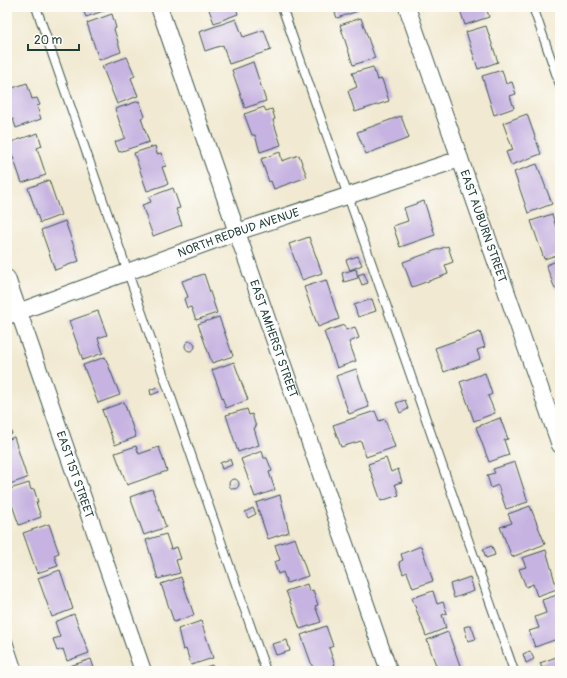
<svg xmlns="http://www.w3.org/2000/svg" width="567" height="678" viewBox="0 0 567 678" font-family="Pangolin,sans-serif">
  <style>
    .building { fill: #c6b3e1 }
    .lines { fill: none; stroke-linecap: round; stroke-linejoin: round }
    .lane-casing { stroke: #3e574c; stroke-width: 10 }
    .street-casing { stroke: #3e574c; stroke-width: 18 }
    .lane { stroke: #fff; stroke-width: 8 }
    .street { stroke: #fff; stroke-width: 16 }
    .labels { text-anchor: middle; stroke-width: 3; stroke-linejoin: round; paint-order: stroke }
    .street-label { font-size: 12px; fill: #1f3d34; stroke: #fdfcf7 }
  </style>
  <rect width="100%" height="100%" fill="#fdfcf7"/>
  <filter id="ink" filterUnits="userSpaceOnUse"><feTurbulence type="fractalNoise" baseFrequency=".025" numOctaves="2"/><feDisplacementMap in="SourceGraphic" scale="8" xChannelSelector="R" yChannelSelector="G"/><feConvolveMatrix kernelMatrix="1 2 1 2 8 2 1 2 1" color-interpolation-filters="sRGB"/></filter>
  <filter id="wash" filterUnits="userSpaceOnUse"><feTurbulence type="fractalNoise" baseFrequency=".012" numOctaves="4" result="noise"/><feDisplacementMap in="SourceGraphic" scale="16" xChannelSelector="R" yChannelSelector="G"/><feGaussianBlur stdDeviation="0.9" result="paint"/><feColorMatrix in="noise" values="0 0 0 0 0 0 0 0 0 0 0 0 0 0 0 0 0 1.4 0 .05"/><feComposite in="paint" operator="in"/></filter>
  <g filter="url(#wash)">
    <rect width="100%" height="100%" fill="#f1e9d1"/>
    <g id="blocks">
      <g class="building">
        <path d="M82 7H106V10L86 17Z"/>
        <path d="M208 7H236L238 14 214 23Z"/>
        <path d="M333 7H357L358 11 337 18Z"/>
        <path d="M459 7H486L489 17 465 25Z"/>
        <path d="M112 14 116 28 114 29 121 52 99 60 87 23Z"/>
        <path d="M361 18 375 58 353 65 340 25Z"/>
        <path d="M236 19 243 37 264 30 271 50 229 64 223 45 205 51 199 32Z"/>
        <path d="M486 26 498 62 478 69 466 32Z"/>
        <path d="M127 57 135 76 131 78 138 96 117 104 102 66Z"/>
        <path d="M253 62 266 101 245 108 232 70Z"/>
        <path d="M7 66 12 79 7 81Z"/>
        <path d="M373 67 377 80 382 79 389 101 355 112 348 91 357 87 352 73Z"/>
        <path d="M502 70 506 84 512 82 516 94 510 96 514 108 494 115 482 76Z"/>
        <path d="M27 83 32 99 37 98 40 105 37 106 41 119 16 128 13 119 7 121V90Z"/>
        <path d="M139 101 145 116 141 118 149 142 119 152 115 142 125 138 115 109Z"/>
        <path d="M264 107 266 111 272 109 275 119 273 120 281 145 260 152 255 135H252L244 114Z"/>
        <path d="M527 114 541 154 511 165 506 152 513 150 503 123Z"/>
        <path d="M401 116 409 138 366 154 357 132Z"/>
        <path d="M38 133 42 146 37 148 46 175 22 183 8 143Z"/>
        <path d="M155 146 157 154 161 153 166 166 162 167 168 184 147 191 134 153Z"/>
        <path d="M280 152 282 161 299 155 307 177 274 189 271 181 269 182 261 159Z"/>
        <path d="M537 164 552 204 528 213 514 172Z"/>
        <path d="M49 180 61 215 40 223 28 188Z"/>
        <path d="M173 188 180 208 176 209 182 225 153 236 142 205 151 202 149 197Z"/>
        <path d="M424 201 435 235 400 247 393 226 408 221 404 208Z"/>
        <path d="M552 214 556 227 560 226V254L544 259 531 221Z"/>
        <path d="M65 221 79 261 55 270 41 230Z"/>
        <path d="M309 237 322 273 302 280 289 244Z"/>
        <path d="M448 246 453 262 445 265 448 274 412 287 403 262Z"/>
        <path d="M358 256 362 265 350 270 346 260Z"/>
        <path d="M560 260V293L558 288 555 289 546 265Z"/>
        <path d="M356 269 358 278 344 282 342 273Z"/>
        <path d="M364 273 368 283 362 285 358 275Z"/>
        <path d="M204 274 217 313 196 320 191 307 187 308 184 299 188 297 182 281Z"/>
        <path d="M326 280 339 319 318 327 304 287Z"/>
        <path d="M372 299 376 311 358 317 354 305Z"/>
        <path d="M98 311 107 335 98 338 103 353 83 360 69 321Z"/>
        <path d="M219 317 233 356 212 363 198 324Z"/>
        <path d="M344 325 346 330 355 327 359 338 349 342 356 361 337 368 324 332Z"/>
        <path d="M480 332 485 347 477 350 480 359 444 372 435 348Z"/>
        <circle cx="190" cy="346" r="5"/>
        <path d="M105 357 120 395 98 403 83 365Z"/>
        <path d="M234 362 248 400 226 408 212 370Z"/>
        <path d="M356 369 369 407 349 414 336 376Z"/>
        <path d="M485 373 492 394 488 396 495 413 474 421 460 382Z"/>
        <path d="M157 387 159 392 151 395 150 390Z"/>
        <path d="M405 400 408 409 400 413 396 403Z"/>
        <path d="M124 402 136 437 115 445 102 410Z"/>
        <path d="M247 409 249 415 252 414 256 427 254 428 259 445 238 452 226 415Z"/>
        <path d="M375 411 379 421 385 419 395 447 366 457 361 441 341 447 333 425Z"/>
        <path d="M7 418 12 434 7 435Z"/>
        <path d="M500 418 508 439 504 440 509 455 489 462 476 427Z"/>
        <path d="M14 437 27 478 7 485V440Z"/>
        <path d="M136 446 139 454 159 447 167 471 127 485 115 453Z"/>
        <path d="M262 451 264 458H267L272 471 269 472 275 490 255 497 241 459Z"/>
        <path d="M386 458 391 472 398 469 402 482 395 484 399 495 381 501 368 464Z"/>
        <path d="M230 459 232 465 222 469 220 463Z"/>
        <path d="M515 462 528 502 506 509 498 485 491 488 487 475 495 473 493 469Z"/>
        <circle cx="234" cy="484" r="5"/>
        <path d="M29 483 31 490 34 489 38 502H36L41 517 19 525 7 490Z"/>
        <path d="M152 489 166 527 144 535 130 497Z"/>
        <path d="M280 495 289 532 268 539 256 503Z"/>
        <path d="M530 506 545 544 512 557 500 527 512 523 508 514Z"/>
        <path d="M253 508 256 514 248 518 245 512Z"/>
        <path d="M49 524 59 553 54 555 58 566 37 573 23 533Z"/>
        <path d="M166 534 171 549 177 547 181 559 176 560 180 573 158 579 146 540Z"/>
        <path d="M295 538 308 576 287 583 283 572 278 574 274 562 280 560 275 545Z"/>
        <path d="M421 546 433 581 413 588 407 572 403 574 399 562 403 560 401 554Z"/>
        <path d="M492 546 495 555 486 558 483 549Z"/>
        <path d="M546 550 557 589 537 596 533 584 526 587 519 569 526 567 522 558Z"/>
        <path d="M60 570 73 609 52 617 38 578Z"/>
        <path d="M181 577 194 615 174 622 161 584Z"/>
        <path d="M470 577 474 591 454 598 450 584Z"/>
        <path d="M307 584 309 591 313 590 318 605 315 606 321 622 300 629 286 591Z"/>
        <path d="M433 591 437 604 443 602 447 613 442 615 446 628 426 636 412 598Z"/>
        <path d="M560 594V638L535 647 529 631 539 628 535 617 546 613 542 600Z"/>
        <path d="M74 614 89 653 67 661 63 649 57 651 53 639 60 637 55 622Z"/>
        <path d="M201 621 213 658 191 665 186 649 183 650 178 629Z"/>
        <path d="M471 625 476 639 468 641 464 627Z"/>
        <path d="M326 626 333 646 329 648 335 665 314 671 301 635Z"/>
        <path d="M448 632 462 671H438L427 640Z"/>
        <path d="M287 640 290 651 276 655 272 644Z"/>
        <path d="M560 645V671H543L540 663 559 656 555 647Z"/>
        <path d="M530 651 534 659 526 663 523 654Z"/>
        <path d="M91 659 95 671H72L70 666Z"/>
        <path d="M212 665 214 671H195Z"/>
      </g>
    </g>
  </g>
  <g filter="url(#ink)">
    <use href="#blocks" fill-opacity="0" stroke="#3e574c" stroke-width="1"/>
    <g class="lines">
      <defs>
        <g id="lane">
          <path d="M36 7 266 671"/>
          <path d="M282 7 514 671"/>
          <path d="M533 7 560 85"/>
          <path d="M7 638 18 671"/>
        </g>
        <g id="street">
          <path id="s1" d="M159 7 389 671"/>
          <path id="s2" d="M407 7 560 445"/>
          <path id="s3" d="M7 278 143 671"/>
          <path id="s4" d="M7 316 237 232 460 159"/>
        </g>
      </defs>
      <use href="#lane" class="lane-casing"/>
      <use href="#street" class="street-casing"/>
      <use href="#lane" class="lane"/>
      <use href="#street" class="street"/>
    </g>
  </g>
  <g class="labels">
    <g class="street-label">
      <text dy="4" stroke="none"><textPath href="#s2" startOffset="232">EAST AUBURN STREET</textPath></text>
      <text dy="4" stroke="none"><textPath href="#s4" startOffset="246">NORTH REDBUD AVENUE</textPath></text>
      <text dy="4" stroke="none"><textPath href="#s1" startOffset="351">EAST AMHERST STREET</textPath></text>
      <text dy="4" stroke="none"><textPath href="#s3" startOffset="208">EAST 1ST STREET</textPath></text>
    </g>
  </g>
  <rect width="567" height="678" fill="none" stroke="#fdfcf7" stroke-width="24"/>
  <path d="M28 44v6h51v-6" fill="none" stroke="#1f3d34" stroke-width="2"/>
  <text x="34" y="44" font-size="12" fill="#1f3d34" stroke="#fdfcf7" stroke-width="3" paint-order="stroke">20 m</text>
</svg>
